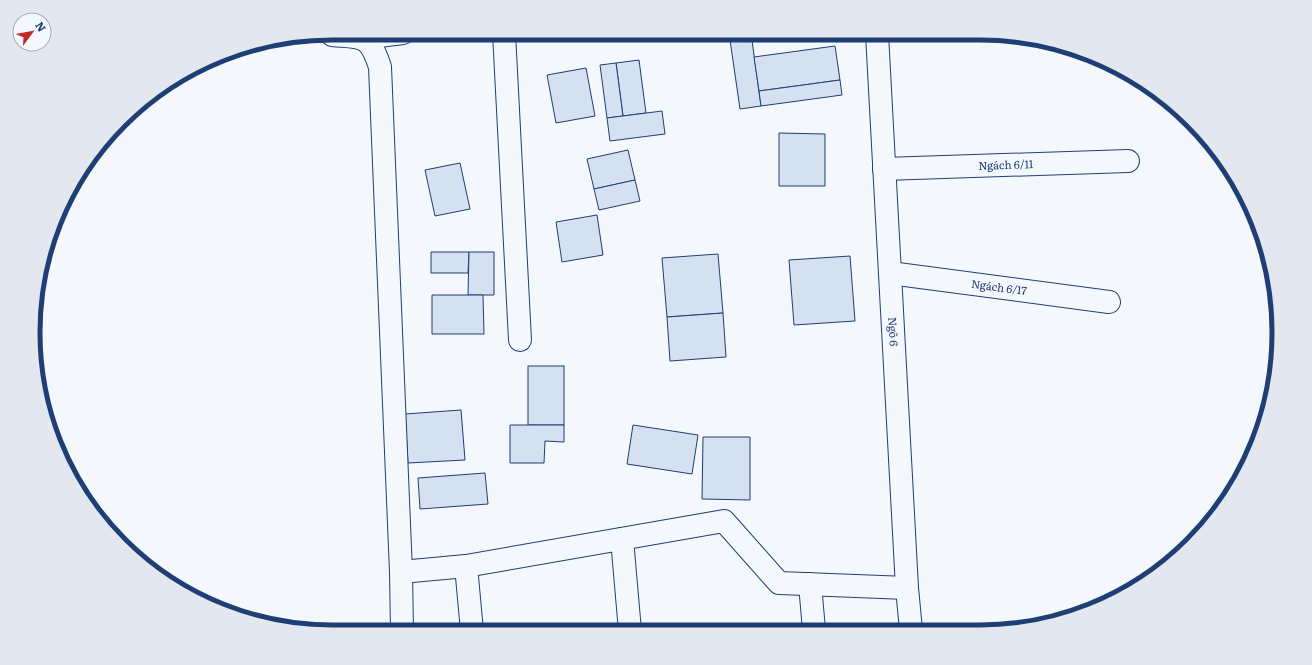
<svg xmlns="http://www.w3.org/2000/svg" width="1312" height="665" font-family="Literata,serif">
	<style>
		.building { fill: #d5e0f0; stroke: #1d3f73 }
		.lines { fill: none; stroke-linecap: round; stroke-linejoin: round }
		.minor-casing { stroke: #1d3f73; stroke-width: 24 }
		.minor { stroke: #f4f7fb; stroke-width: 22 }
		.labels { text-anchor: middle; stroke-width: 3; stroke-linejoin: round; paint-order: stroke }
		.street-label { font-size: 11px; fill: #1d3f73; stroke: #f4f7fb }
		.rim { fill: none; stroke: #1d3f73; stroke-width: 5 }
	</style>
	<rect width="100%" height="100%" fill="#f4f7fb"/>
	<g class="building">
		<path d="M 729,33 L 751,33 L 761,106 L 740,109 Z"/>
		<path d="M 835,46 L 840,80 L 759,91 L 754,57 Z"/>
		<path d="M 639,60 L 646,113 L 623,116 L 616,63 Z"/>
		<path d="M 616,63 L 623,116 L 607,118 L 600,65 Z"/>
		<path d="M 586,68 L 595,116 L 556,123 L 547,75 Z"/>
		<path d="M 840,80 L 842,95 L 761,106 L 759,91 Z"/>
		<path d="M 662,111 L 665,134 L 610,141 L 607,118 Z"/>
		<path d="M 779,133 L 825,134 L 825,186 L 779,186 Z"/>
		<path d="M 628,150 L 635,180 L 594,189 L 587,159 Z"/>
		<path d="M 460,163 L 470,209 L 435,216 L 425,170 Z"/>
		<path d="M 635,180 L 640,201 L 599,210 L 594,189 Z"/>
		<path d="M 597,215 L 603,255 L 562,262 L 556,222 Z"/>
		<path d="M 431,252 L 469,252 L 468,273 L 431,273 Z"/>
		<path d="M 469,252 L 494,252 L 494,295 L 468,295 Z"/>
		<path d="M 718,254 L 723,313 L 667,317 L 662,258 Z"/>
		<path d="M 850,256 L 855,321 L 794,325 L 789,260 Z"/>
		<path d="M 432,295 L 483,295 L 484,334 L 432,334 Z"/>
		<path d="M 723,313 L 726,357 L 670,361 L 667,317 Z"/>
		<rect x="528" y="366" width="36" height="59"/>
		<path d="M 461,410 L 465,460 L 408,463 L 405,414 Z"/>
		<path d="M 510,425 L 564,425 L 564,442 L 545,441 L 544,463 L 510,463 Z"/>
		<path d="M 633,425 L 698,435 L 692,474 L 627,464 Z"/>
		<path d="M 703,437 L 750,437 L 750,500 L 702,499 Z"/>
		<path d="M 485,473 L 488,504 L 420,509 L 418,478 Z"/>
	</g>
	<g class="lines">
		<defs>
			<g id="minor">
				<path d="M 330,33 L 332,35 C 364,38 369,34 380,67 L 401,572 L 402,631"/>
				<path d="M 504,33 L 520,340"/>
				<path id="s1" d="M 877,34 L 907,588 L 911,630"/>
				<path d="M 363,38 L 403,33"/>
				<path id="s2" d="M 884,169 L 1128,161"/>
				<path id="s3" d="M 890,273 L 1109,302"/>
				<path d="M 622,539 L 630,631"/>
				<path d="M 466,566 L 472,631"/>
				<path d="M 401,572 L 466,566 L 724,521 L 779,583 L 907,588"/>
				<path d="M 810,584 L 814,630"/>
			</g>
		</defs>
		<use href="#minor" class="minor-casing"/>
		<use href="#minor" class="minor"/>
	</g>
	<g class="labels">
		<g class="street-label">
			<text dy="4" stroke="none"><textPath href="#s2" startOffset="122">Ngách 6/11</textPath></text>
			<text dy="4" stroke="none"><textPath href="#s3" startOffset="110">Ngách 6/17</textPath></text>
			<text dy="4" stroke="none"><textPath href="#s1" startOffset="298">Ngõ 6</textPath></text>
		</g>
	</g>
	<path d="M0 0H1312V665H0ZM332 40H980A292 292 0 0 1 1272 332V333A292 292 0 0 1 980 625H332A292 292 0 0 1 40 333V332A292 292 0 0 1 332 40Z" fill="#e3e8f0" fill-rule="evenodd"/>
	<path class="rim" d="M332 40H980A292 292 0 0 1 1272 332V333A292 292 0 0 1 980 625H332A292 292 0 0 1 40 333V332A292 292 0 0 1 332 40Z"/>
	<g transform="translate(32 32) rotate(58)"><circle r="19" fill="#f4f7fb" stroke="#9eadc5"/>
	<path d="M0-3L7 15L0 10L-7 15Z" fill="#c62828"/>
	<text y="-6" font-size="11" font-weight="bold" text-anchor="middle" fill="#1d3f73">N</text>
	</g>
</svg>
